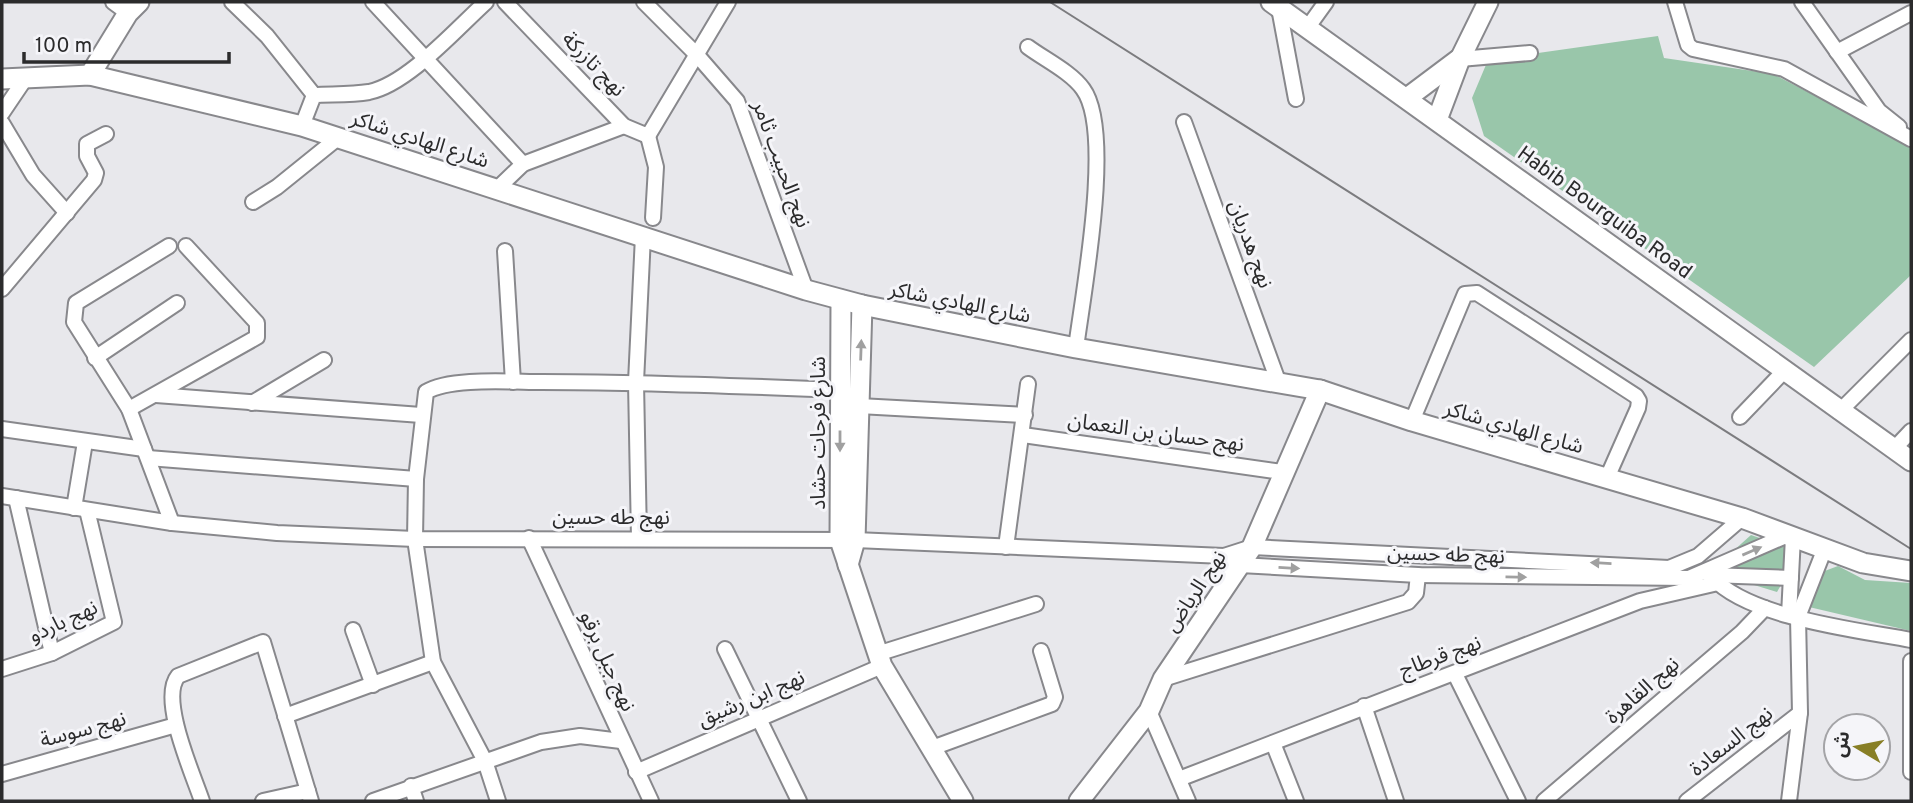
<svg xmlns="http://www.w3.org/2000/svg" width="1913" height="803" font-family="Overpass,'Noto Sans Arabic',sans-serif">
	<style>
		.green { fill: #99c6aa }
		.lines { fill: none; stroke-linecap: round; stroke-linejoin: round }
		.street-casing { stroke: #88888c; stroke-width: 18 }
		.secondary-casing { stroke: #88888c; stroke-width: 23 }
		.street { stroke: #fff; stroke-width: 14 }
		.secondary { stroke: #fff; stroke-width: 19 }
		.tram { stroke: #7c7c7f; stroke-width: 2 }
		.oneway { fill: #a0a0a0 }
		.labels { text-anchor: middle; stroke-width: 6; stroke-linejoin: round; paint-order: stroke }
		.street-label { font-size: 21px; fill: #2b2b2c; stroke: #f5f5f9 }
	</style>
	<rect width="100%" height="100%" fill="#e8e8ec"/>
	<g class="green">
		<path d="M 1658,36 L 1664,58 L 1773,74 L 1911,146 L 1911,275 L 1814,367 L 1484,136 L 1472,98 L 1488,60 Z"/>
		<path d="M 1751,535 L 1800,552 L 1777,592 L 1741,581 L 1722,561 Z"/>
		<path d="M 1838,566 L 1865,580 L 1911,583 L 1911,631 L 1809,607 L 1822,572 Z"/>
	</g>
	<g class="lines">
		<defs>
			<g id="street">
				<path d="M 113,2 L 128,13"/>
				<path d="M 232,2 L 267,36 L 314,95"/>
				<path d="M 373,2 L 523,164"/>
				<path d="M 505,2 L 624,126 L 648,136 L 728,2"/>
				<path d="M 644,2 L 697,55 L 737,101 L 806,290"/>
				<path d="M 1675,2 L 1688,45 L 1693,49 L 1784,69 L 1911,139"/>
				<path d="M 1802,2 L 1879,111 L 1899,127"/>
				<path d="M 1279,8 L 1296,99"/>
				<path d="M 1308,27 L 1326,2"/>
				<path d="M 1028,47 C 1044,59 1071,72 1083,89 C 1114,131 1083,293 1076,348"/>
				<path d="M 1837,52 L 1911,13"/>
				<path d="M 1460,59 L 1530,53"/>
				<path d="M 2,113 L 25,79"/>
				<path d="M 1184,122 L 1278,381"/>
				<path d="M 2,123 L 33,175 L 67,213"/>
				<path d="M 302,126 L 314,95 C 332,94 351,95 369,92 C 408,84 456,29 486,2"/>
				<path d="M 648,136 L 656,167 L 653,218"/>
				<path d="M 498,188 L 523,164 L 624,126"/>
				<path d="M 253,202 L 277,187 L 339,137"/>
				<path d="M 169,246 L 76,303 L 74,322 L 129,409 L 172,523"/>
				<path d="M 505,251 L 513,382"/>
				<path d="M 2,289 L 94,180 L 96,173 L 87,156 L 87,144 L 106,134"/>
				<path d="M 95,358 L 177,303"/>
				<path d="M 156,395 L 421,415"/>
				<path d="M 252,403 L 324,360"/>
				<path d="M 859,406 L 1025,415"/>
				<path d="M 129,409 L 257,337 L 257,323 L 186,246"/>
				<path d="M 1839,412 L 1911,340"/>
				<path d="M 1740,417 L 1786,369"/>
				<path d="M 1412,421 L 1465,294 L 1477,293 L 1636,396 L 1639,401 L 1638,408 L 1607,478"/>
				<path d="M 2,429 L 144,449"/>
				<path d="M 1023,435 L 1282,472"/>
				<path d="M 1893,450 L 1911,431"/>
				<path d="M 148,458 L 416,479"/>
				<path d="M 2,496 L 172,523 L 277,533 L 415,539 L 855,540 L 1224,556 L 1252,547 L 1669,568 L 1698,556 L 1742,518"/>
				<path d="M 16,498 L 52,653"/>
				<path d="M 74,508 L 85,442"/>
				<path d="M 529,538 L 651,801"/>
				<path d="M 639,538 L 636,382 L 643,236"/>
				<path d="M 1006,547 L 1028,384"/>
				<path d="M 1234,561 L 1240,565 L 1418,575 L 1689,578 L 1788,535"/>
				<path d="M 1710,575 L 1791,578"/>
				<path d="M 1712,577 C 1749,618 1858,630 1911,640"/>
				<path d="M 1789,615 L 1793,537"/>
				<path d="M 353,630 L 373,685"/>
				<path d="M 725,649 L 799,801"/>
				<path d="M 877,654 L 1036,604"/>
				<path d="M 1911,661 L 1911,772"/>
				<path d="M 2,669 L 52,653 L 114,622 L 87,510"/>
				<path d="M 1455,674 L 1518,801"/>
				<path d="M 1163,679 L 1408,602 L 1416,593 L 1418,575"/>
				<path d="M 1364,706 L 1396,801"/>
				<path d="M 1149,711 L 1188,801"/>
				<path d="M 285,716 L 433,662"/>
				<path d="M 1273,743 L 1296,801"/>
				<path d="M 932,748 L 1052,704 L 1055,697 L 1041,651"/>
				<path d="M 636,772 L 882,666"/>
				<path d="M 2,774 L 176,725"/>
				<path d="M 1179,779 L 1640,601 L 1718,583"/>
				<path d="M 411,786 L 416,801"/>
				<path d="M 202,801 C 193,774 159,699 178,676 L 263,642 L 311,801"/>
				<path d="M 263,801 L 308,791"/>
				<path d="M 373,801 L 541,742 L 580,736 L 621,741"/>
				<path d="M 498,801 L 485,761 L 433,662 L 415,539 L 416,479 L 426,392 C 450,377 512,382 542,382 C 641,382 741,386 841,390"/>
				<path d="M 1544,801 L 1742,632 L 1765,608"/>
				<path d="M 1687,801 L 1800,713"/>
				<path d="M 1789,801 L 1800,713 L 1798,617 L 1825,548"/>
			</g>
			<g id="secondary">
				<path d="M 1271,2 L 1911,461"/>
				<path d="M 90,75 L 128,13 L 139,2"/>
				<path d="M 2,79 L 90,75 L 302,126 L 806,290 L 862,305 L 1076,348 L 1320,390 L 1412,421 L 1742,518 L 1863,563 L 1911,571"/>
				<path d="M 1407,98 L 1459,59"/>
				<path d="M 1437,120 L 1460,59 L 1488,2"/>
				<path d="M 841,300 L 840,540 L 882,666 L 963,801"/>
				<path d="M 848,565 L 855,540 L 862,305"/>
				<path d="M 1079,801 L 1149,711 L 1163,679 L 1252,547 L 1320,390"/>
			</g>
		</defs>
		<use href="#street" class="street-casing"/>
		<use href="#secondary" class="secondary-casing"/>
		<use href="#street" class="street"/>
		<use href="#secondary" class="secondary"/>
		<path class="tram" d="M 1050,2 L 1911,549"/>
	</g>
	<defs><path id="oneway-solid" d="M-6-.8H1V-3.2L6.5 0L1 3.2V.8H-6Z" transform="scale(1.75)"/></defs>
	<g class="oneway">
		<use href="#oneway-solid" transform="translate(861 350) rotate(-88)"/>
		<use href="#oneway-solid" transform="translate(840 441) rotate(90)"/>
		<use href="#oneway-solid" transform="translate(1752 551) rotate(-23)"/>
		<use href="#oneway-solid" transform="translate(1601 563) rotate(-177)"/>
		<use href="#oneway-solid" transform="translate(1289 568) rotate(3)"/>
		<use href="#oneway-solid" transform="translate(1516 577) rotate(1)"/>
	</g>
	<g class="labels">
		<g class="street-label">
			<text transform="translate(594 64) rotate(46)" y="7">نهج تازركة</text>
			<text transform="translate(420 139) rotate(18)" y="7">شارع الهادي شاكر</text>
			<text transform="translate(782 164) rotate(70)" y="7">نهج الحبيب ثامر</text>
			<text transform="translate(1605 212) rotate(36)" y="7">Habib Bourguiba Road</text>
			<text transform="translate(1251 244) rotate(70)" y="7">نهج هدريان</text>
			<text transform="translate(960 302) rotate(11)" y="7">شارع الهادي شاكر</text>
			<text transform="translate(1514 427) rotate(16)" y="7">شارع الهادي شاكر</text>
			<text transform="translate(1156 432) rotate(8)" y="7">نهج حسان بن النعمان</text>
			<text transform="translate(818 433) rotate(-90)" y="7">شارع فرحات حشاد</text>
			<text x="611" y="524">نهج طه حسين</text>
			<text transform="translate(1446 554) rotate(2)" y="7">نهج طه حسين</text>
			<text transform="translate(1195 591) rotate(-56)" y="7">نهج الرياض</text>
			<text transform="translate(63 621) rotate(-25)" y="7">نهج باردو</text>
			<text transform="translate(1440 656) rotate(-20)" y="7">نهج قرطاج</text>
			<text transform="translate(608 661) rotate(66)" y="7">نهج جبل برقو</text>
			<text transform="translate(1642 690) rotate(-41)" y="7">نهج القاهرة</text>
			<text transform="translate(751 698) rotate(-23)" y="7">نهج ابن رشيق</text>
			<text transform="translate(83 729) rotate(-15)" y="7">نهج سوسة</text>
			<text transform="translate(1731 741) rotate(-38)" y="7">نهج السعادة</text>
		</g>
	</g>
	<rect width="1913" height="803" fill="none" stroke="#2b2b2c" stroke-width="7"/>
	<g transform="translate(1857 747) rotate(280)"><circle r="33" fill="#f5f5f9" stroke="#a4a4a7" stroke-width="2"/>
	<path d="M0-5L12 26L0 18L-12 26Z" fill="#887f26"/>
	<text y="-10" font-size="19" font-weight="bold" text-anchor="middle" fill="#2b2b2c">ش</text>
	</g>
	<path d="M24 52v10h205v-10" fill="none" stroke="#2b2b2c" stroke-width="3.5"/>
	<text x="35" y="52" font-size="21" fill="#2b2b2c" stroke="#f5f5f9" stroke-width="5" paint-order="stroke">100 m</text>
</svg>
